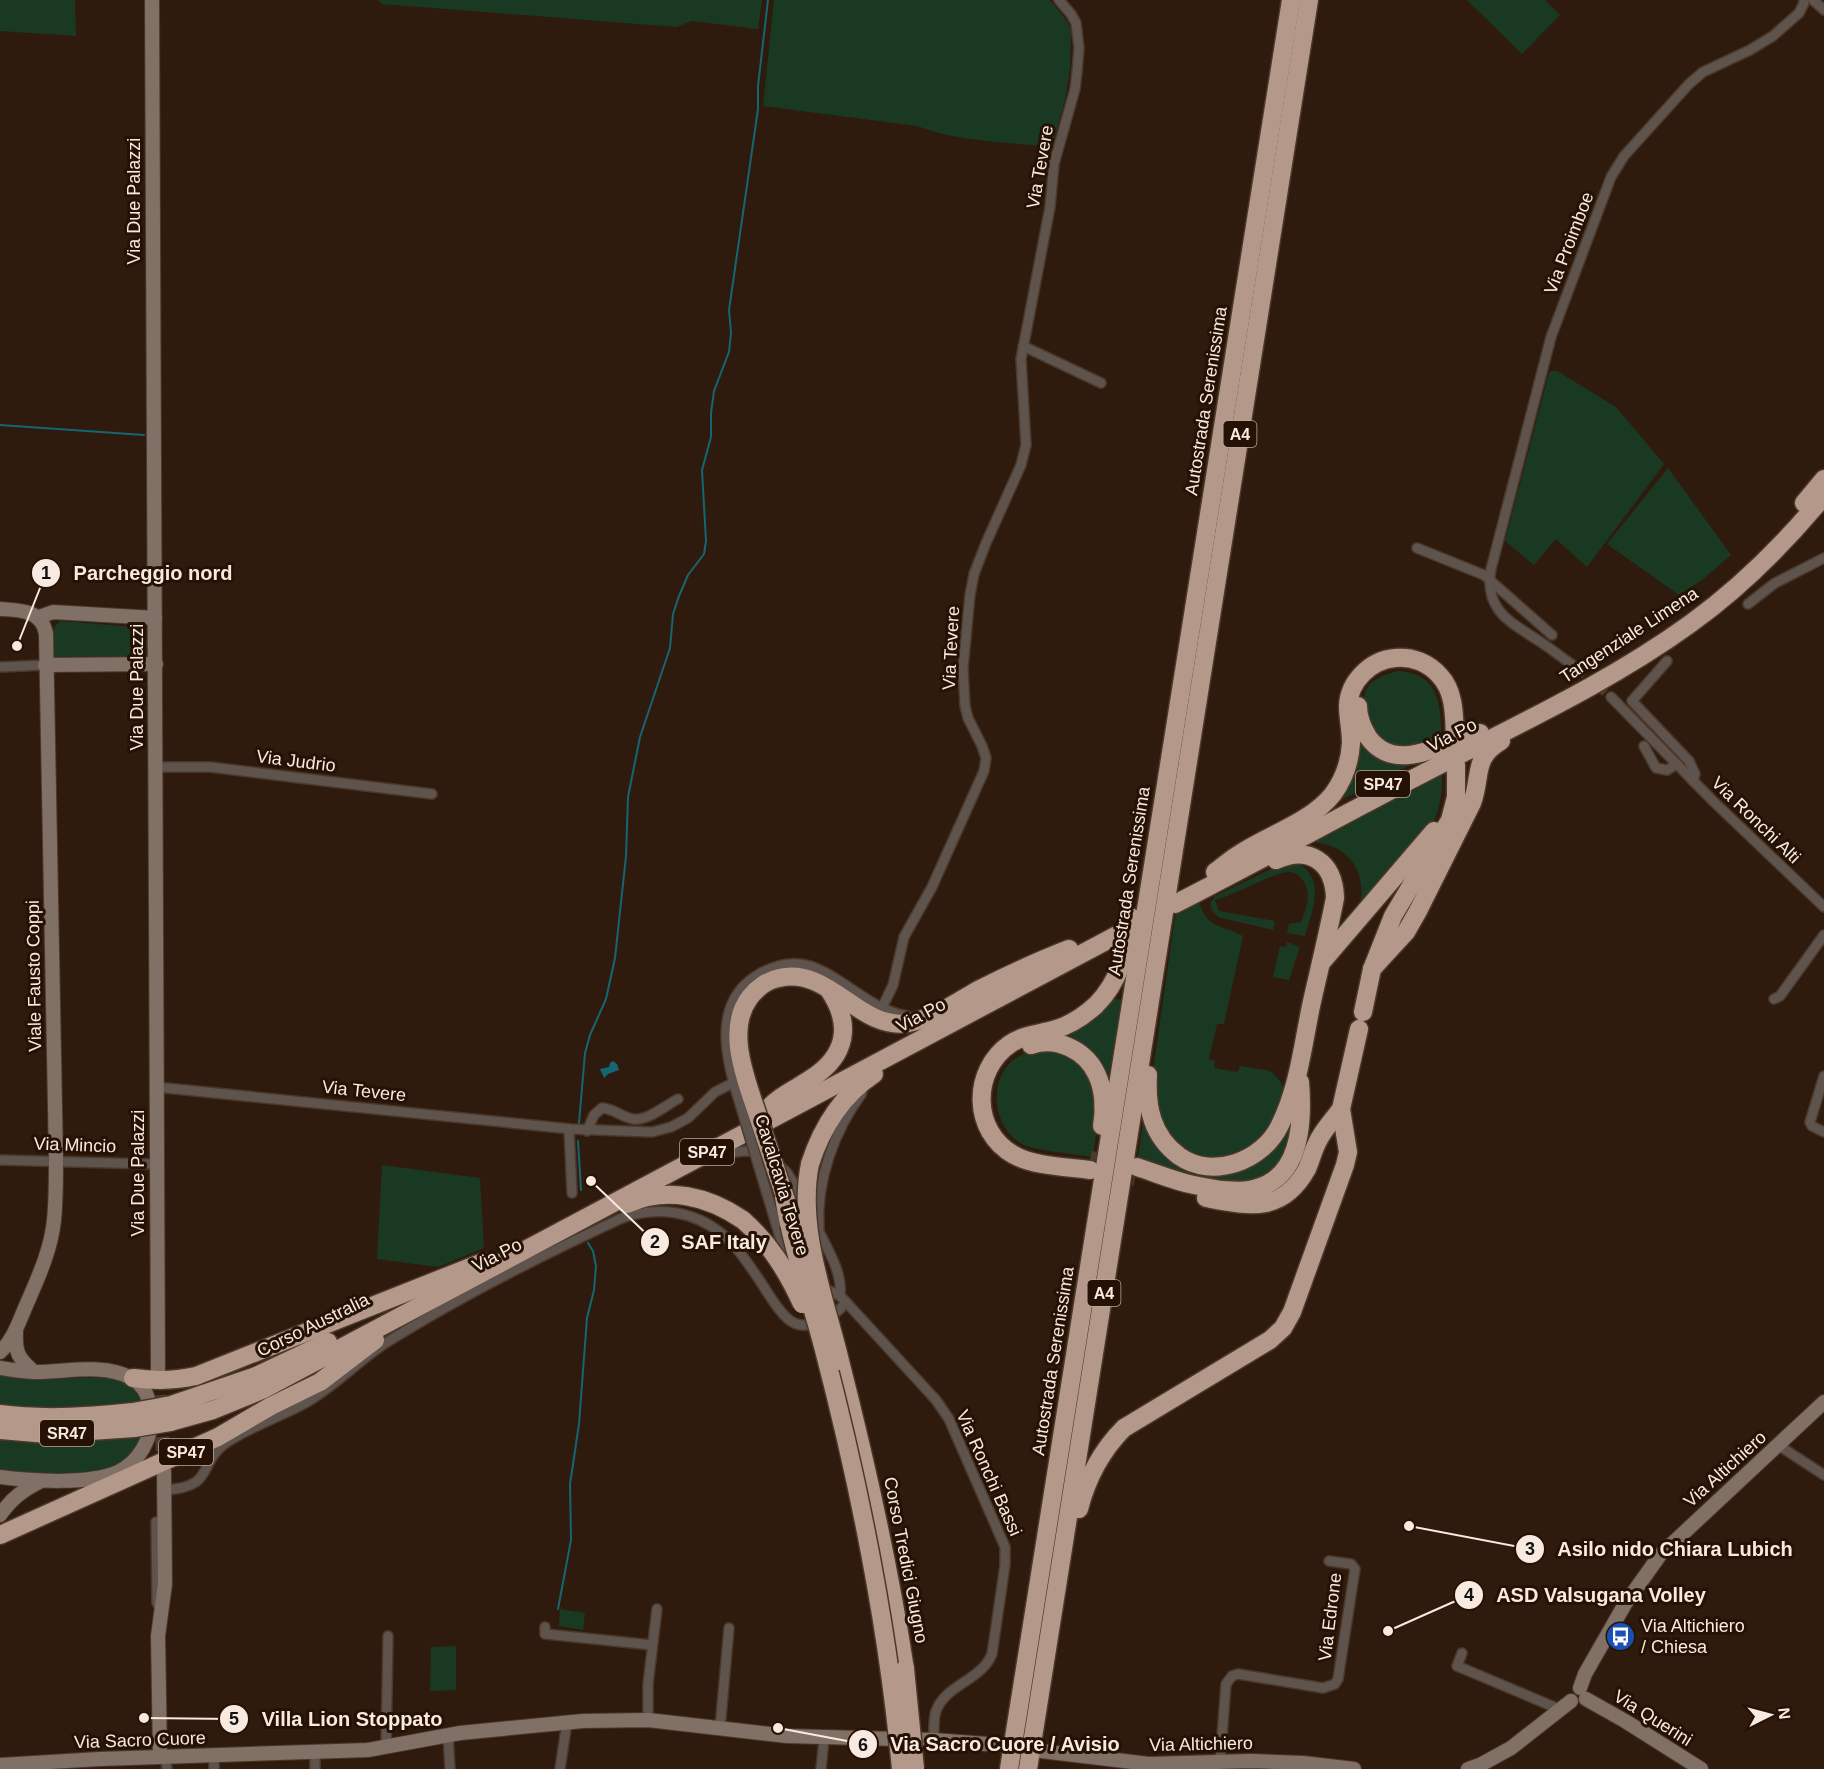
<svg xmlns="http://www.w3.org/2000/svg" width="1824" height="1769" font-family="Arial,sans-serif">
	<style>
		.green { fill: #1a3923 }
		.water { fill: #156672 }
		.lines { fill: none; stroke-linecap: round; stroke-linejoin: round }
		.stream { stroke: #156672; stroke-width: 2 }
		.street-tunnel { stroke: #4d3a2d; stroke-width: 9; stroke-dasharray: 9 4.5; stroke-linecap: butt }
		.secondary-tunnel { stroke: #4d3a2d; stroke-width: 14; stroke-dasharray: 14 7; stroke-linecap: butt }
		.highway-tunnel { stroke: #4d3a2d; stroke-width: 18; stroke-dasharray: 18 9; stroke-linecap: butt }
		.street-casing { stroke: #4b382b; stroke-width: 12 }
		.secondary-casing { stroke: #4b382b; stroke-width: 16 }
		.highway-casing { stroke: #4b382b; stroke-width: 21 }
		.street { stroke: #5e534d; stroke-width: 9 }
		.secondary { stroke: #817065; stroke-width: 14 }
		.highway { stroke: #b4998a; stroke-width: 18 }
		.street-bridge-casing { stroke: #4b382b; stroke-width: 12; stroke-linecap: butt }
		.highway-bridge-casing { stroke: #4b382b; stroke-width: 21; stroke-linecap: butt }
		.street-bridge { stroke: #5e534d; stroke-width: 9 }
		.highway-bridge { stroke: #b4998a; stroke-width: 18 }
		.labels { text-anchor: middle; stroke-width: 6; stroke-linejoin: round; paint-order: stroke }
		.shield { fill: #251205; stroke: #b9a99f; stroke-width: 1.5 }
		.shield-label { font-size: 16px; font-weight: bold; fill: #f8eae1 }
		.street-label { font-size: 18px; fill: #f8eae1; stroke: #251205 }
		.poi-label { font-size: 18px; fill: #f8eae1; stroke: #251205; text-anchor: start }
		.leader { fill: none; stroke: #f8eae1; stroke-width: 2 }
		.callout-dot { fill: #f8eae1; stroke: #251205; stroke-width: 2 }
		.mark-label { font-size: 18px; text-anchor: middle; font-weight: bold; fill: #111 }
		.callout-label { font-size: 20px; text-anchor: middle; font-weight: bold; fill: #f8eae1; stroke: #251205; stroke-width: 6; stroke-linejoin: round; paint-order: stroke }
	</style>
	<rect width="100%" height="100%" fill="#2f1b0d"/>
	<g class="green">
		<path d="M 0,0 L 75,0 L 76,36 L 0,31 Z"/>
		<path d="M 378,0 L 762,0 L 758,29 L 692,21 L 676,27 L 382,4 Z"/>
		<path d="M 774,0 L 1050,0 L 1069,24 L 1071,32 L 1070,68 L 1065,100 L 1052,147 C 1008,142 958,142 917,126 L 763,106 Z"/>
		<path d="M 1467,0 L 1545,0 L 1560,15 L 1522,54 Z"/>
		<path d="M 1552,371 L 1557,371 L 1616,407 L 1664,464 L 1587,567 L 1556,539 L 1534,565 L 1505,541 L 1549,373 Z"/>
		<path d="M 1668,468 L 1731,555 L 1702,580 L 1679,595 L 1607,544 Z"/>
		<path d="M 61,621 L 134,627 L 145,636 L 147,642 L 146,656 L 54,657 C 50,646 49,628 61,621 Z"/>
		<path d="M 1398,671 C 1442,674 1440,707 1442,742 L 1411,750 L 1378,741 C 1364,707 1349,683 1398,671 Z"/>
		<path d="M 1360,734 L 1422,759 L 1322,810 Z"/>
		<path d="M 1442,769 C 1443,793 1440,812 1428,833 L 1360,907 C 1368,869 1345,841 1307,842 Z"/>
		<path d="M 1296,863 C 1327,876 1312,912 1305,936 L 1287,933 L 1289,924 L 1301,922 C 1306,909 1312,895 1304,882 C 1300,876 1296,872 1289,872 C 1274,872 1236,895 1215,900 L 1219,911 L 1275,921 L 1273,930 L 1218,917 L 1212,910 L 1210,904 L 1215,896 L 1280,865 Z"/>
		<path d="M 1199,902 C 1208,930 1221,924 1243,936 L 1224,1024 L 1217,1024 L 1209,1059 L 1215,1061 L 1214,1068 L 1238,1072 L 1240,1066 L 1266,1070 L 1273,1073 L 1280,1081 L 1284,1089 L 1277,1119 L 1256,1147 L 1216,1162 L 1180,1151 L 1157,1118 L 1153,1071 L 1176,910 Z"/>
		<path d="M 1287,942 L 1300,947 L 1289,980 L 1273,977 L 1280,946 L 1286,947 Z"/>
		<path d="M 1110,998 L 1122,1000 L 1107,1086 L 1060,1038 Z"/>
		<path d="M 1059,1048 L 1088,1068 L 1099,1111 L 1093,1157 C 1076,1154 1037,1151 1024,1145 C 994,1130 987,1085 1011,1062 C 1025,1049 1041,1049 1059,1048 Z"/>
		<path d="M 1144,1114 L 1158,1141 L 1227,1170 L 1287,1120 L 1295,1122 L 1289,1151 L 1268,1180 L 1226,1186 L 1137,1163 Z"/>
		<path d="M 382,1165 L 480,1178 L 484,1248 L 438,1267 L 377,1259 Z"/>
		<path d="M 0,1374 L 36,1379 L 111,1377 L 125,1381 L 136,1389 L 144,1405 L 57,1410 L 0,1406 Z"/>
		<path d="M 145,1434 C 139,1444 134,1453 124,1460 C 96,1482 34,1475 0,1473 L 0,1436 Z"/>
		<path d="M 560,1609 L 585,1613 L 583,1630 L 559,1626 Z"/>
		<path d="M 456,1646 L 456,1690 L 430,1691 L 431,1647 Z"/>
	</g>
	<path class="water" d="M 613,1061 L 617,1064 L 619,1070 L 608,1074 L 604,1078 L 600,1069 L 609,1067 L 610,1063 Z"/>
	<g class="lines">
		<g class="stream">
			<path d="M 0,425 L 144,435"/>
			<path d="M 579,1123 L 585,1053 L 590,1035 L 606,999 L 615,958 L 626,856 L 628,797 L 640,737 L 670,648 L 673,614 L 679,596 L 688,575 L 704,554 L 706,541 L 702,470 L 711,437 L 711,413 L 714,391 L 729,352 L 731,333 L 729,310 L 758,109 L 758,86 L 768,0"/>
			<path d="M 578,1141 L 581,1190"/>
			<path d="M 558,1609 L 571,1540 L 570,1484 L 579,1424 L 587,1318 L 594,1290 L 596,1266 L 593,1251 L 588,1243"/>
		</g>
		<path class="street-tunnel" d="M 1578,669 L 1611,697"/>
		<path class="secondary-tunnel" d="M 158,1374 L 164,1470"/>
		<g class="highway-tunnel">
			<path d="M 1121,921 L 1179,891"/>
			<path d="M 1090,1160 L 1120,1165"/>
			<path d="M 1107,1172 L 1135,1177"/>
		</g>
		<defs>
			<g id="street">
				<path d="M 1813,0 L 1824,10"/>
				<path d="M 1023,346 L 1101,383"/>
				<path d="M 1417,548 L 1484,575 L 1552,635"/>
				<path d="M 1748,604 L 1775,583 L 1824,558"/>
				<path d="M 1667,661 L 1632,701 L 1689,761 L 1695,774 L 1693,781"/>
				<path d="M 0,667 L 45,665"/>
				<path d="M 1578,669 C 1565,660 1553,650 1539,641 C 1509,621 1484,610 1491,569 L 1551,337 L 1611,177 L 1624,156 L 1689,84 L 1703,72 L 1750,50 L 1773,36 L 1799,13 L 1804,3 L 1804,0"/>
				<path d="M 1611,697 L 1713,801 L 1824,907"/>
				<path d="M 1644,746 L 1656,768 L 1667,770 L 1677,764"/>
				<path d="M 154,767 L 210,767 L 432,794"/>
				<path d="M 1774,999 L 1780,996 L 1824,935"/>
				<path d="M 882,1008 L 893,985 L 904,937 L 932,887 L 984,771 L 986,758 L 982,746 L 968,718 L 965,706 L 963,668 L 970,595 L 974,574 L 986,543 L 1021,465 L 1026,445 L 1021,359 L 1050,207 L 1054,164 L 1075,89 L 1077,72 L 1079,48 L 1076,23 L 1071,14 L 1059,0"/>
				<path d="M 1824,1076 L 1810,1122 L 1812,1126 L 1824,1132"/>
				<path d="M 156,1087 L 571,1129 L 652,1132 L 671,1127 L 688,1118 L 715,1092 L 733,1083"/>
				<path d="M 740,1104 C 726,1059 710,1001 761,973 C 776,965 793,961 810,966 C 845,978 868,1009 907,1016"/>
				<path d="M 569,1129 L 572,1193"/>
				<path d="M 587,1131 L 594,1115 L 602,1108 C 615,1109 618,1115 629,1118 C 645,1124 664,1106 678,1099"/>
				<path d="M 712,1158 C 726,1154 745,1148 760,1153"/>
				<path d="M 0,1160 L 149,1164"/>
				<path d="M 779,1165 L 788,1174 L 803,1200"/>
				<path d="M 814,1221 C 824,1244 843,1270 840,1296"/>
				<path d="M 776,1224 L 788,1263"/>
				<path d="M 819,1228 C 816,1181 834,1131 862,1093"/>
				<path d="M 820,1286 L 840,1296 L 846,1302 L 936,1400 L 949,1419 L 1005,1547 L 1005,1565 L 992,1654 C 981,1681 946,1684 936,1711 C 933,1720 934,1731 934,1740"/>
				<path d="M 1778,1445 L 1824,1475"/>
				<path d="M 165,1490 C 218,1487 196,1461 229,1441 C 254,1425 282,1416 307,1402 C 336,1385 357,1362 384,1344 C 460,1296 540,1256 622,1218 C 656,1206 693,1210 722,1234 C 737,1246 749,1265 760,1281 C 768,1293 776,1308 787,1318 C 804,1335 835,1318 846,1302"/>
				<path d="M 156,1522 L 157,1603 L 159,1606"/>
				<path d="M 545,1627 L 545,1634 L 652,1645"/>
				<path d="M 1462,1653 L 1457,1666 L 1559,1709"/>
				<path d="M 648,1720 L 648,1684 L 657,1609"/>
				<path d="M 720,1728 L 729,1628"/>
				<path d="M 448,1735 L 450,1769"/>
				<path d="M 386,1748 L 388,1636"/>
				<path d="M 315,1753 L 315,1769"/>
				<path d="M 214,1755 L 214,1769"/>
				<path d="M 165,1756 L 167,1769"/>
				<path d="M 1220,1762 L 1226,1684 L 1232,1676 L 1238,1674 L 1323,1688 L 1335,1684 L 1338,1679 L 1355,1569 L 1351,1564 L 1329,1561"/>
				<path d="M 560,1769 L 567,1722"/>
				<path d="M 821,1769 L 824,1739"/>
			</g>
			<g id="secondary">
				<path d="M 152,0 L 158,1374"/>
				<path d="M 0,609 C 20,610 42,610 46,634 L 56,1160 C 56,1180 56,1200 54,1220 C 51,1251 37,1280 25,1308 C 18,1324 13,1340 0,1352"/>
				<path d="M 39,617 L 53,612 L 155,618"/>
				<path d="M 45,665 L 156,664"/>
				<path d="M 16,1331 C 15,1353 18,1358 34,1372"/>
				<path d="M 0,1368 C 12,1370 24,1372 36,1372 C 66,1372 104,1363 131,1378 C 145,1385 151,1401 151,1416 C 152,1439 139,1462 118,1472 C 89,1485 31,1481 0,1477"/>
				<path d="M 0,1515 C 12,1498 23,1490 41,1481"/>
				<path d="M 1580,1688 L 1585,1674 L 1625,1604 L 1660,1555 L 1824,1402"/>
				<path d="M 1586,1699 L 1625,1721 L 1701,1769"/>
				<path d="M 1041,1751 L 1149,1764 L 1250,1761 L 1303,1763 L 1354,1769"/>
				<path d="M 160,1756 L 158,1636 L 165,1584 L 164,1470"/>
				<path d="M 0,1765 L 100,1759 L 368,1750 L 460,1733 L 583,1721 L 648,1720 L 787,1736 L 934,1740 L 1000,1745"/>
				<path d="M 1468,1769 L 1482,1764 L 1511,1748 L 1571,1701"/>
			</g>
			<g id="highway">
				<path d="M 1804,503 L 1824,479"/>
				<path d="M 1358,706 C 1358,718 1362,727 1368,737 C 1397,777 1445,740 1480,733"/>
				<path d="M 1215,872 C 1223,866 1232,858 1241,853 C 1270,834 1311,822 1333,794 C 1344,779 1350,761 1351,743 C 1351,730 1348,718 1348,706 C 1349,681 1371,660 1395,658 C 1412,656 1429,663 1440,676 C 1455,692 1454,716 1455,737"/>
				<path d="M 1175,904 C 1259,861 1341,816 1424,773 C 1514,726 1607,684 1690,624 C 1740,588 1785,543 1824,496"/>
				<path d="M 1321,963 L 1434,831"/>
				<path d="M 1372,969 L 1406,932 L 1418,911 L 1472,803 C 1482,776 1472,758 1501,741"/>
				<path d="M 1363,1012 L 1372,969 L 1393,916 L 1450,820 L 1456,797 L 1456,765"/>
				<path d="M 1031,1045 C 1056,1036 1086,1050 1097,1075 C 1104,1090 1105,1110 1102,1126"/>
				<path d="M 1148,1075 C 1146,1107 1152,1136 1179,1156 C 1213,1180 1263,1161 1280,1125 C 1298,1089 1303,1045 1311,1006 C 1319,970 1328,934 1335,898 C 1334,862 1309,845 1276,860"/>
				<path d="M 752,1098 C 742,1068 728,1026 750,997 C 757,988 768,980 779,978 C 830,966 859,1031 908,1023 C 933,1019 957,1002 978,990 C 1008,975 1038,961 1069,949"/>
				<path d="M 766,1111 C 778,1096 796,1089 812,1078 C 847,1055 852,1024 829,990"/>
				<path d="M 810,1164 C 822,1127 841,1096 874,1074"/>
				<path d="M 1137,1167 C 1156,1173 1174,1181 1194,1185 C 1213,1189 1239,1194 1257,1188 C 1302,1176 1303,1119 1300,1082"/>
				<path d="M 1090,1170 C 1068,1167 1033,1166 1014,1155 C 972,1132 971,1071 1010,1044 C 1023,1035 1038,1034 1053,1030 C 1069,1026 1084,1016 1096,1005 C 1120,981 1127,950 1133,918"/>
				<path d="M 1206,1198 C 1249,1206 1282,1214 1307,1169 C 1311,1160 1313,1151 1317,1143 C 1322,1131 1333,1120 1341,1109"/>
				<path d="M 627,1204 C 667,1186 708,1196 743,1220"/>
				<path d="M 840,1361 C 866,1463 889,1565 905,1669"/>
				<path d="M 133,1378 C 155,1381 174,1381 196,1376 L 483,1262"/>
				<path d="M 171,1405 L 256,1376 L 328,1342"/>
				<path d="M 0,1414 C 44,1420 89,1417 133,1412"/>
				<path d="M 170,1422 L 213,1410 L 262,1390 L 1119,934"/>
				<path d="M 0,1430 L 47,1434 L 134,1428"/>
				<path d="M 1079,1509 C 1087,1478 1102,1450 1124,1428 L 1270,1340 L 1283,1328 L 1292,1312 L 1345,1165 L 1348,1152 L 1341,1109 L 1359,1029"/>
				<path d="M 0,1535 L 218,1437 L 271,1406 L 320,1382 L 375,1340"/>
				<path d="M 1009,1769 L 1291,0"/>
				<path d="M 1028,1769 L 1309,0"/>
			</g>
		</defs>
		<use href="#street" class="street-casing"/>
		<use href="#secondary" class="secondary-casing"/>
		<use href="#highway" class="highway-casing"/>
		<use href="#street" class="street"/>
		<use href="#secondary" class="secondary"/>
		<use href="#highway" class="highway"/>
		<defs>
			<path id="street-bridge" d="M 740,1104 L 776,1224"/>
			<g id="highway-bridge">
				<path d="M 752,1098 L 788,1206"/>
				<path d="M 810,1164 C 797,1228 825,1299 840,1361"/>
				<path d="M 784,1197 C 792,1249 811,1299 824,1350 C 860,1488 888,1627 901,1769"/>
				<path d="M 743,1220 C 770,1244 787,1271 802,1304"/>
				<path d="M 133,1412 L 171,1405"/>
				<path d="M 134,1428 L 170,1422"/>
				<path d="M 905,1669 L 915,1769"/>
			</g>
		</defs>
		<use href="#street-bridge" class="street-bridge-casing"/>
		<use href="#highway-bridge" class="highway-bridge-casing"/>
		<use href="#street-bridge" class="street-bridge"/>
		<use href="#highway-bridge" class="highway-bridge"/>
	</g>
	<defs>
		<symbol id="bus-disc" viewBox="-11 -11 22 22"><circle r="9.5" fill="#1a4fb4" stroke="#251205"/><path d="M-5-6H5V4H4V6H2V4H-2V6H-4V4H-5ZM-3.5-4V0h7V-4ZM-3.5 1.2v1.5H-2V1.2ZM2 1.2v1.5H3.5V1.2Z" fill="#fff"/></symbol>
	</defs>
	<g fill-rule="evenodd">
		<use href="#bus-disc" x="1604" y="1620" width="33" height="33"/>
	</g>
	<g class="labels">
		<g class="shield">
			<rect x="1223.5" y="421" width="33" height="26" rx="4.5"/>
			<rect x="1356" y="771" width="54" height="26" rx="4.5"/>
			<rect x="680" y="1139" width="54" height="26" rx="4.5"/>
			<rect x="1087.5" y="1280" width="33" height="26" rx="4.5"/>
			<rect x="40" y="1420" width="54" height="26" rx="4.5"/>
			<rect x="159" y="1439" width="54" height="26" rx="4.5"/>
		</g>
		<g class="shield-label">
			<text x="1240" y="440">A4</text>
			<text x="1383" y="790">SP47</text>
			<text x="707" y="1158">SP47</text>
			<text x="1104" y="1299">A4</text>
			<text x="67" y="1439">SR47</text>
			<text x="186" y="1458">SP47</text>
		</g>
		<g class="street-label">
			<text transform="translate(1040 167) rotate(-80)" y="6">Via Tevere</text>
			<text transform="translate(134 201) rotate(-90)" y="6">Via Due Palazzi</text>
			<text transform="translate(1569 243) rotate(-69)" y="6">Via Proimboe</text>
			<text transform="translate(1206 401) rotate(-81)" y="6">Autostrada Serenissima</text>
			<text transform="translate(1629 635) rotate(-33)" y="6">Tangenziale Limena</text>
			<text transform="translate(951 648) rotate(-87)" y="6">Via Tevere</text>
			<text transform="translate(137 687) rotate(-90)" y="6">Via Due Palazzi</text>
			<text transform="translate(1452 735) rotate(-27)" y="6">Via Po</text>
			<text transform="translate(296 761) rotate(7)" y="6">Via Judrio</text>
			<text transform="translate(1756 820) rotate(44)" y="6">Via Ronchi Alti</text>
			<text transform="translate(1129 881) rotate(-81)" y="6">Autostrada Serenissima</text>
			<text transform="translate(34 976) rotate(-91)" y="6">Viale Fausto Coppi</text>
			<text transform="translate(921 1015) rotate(-28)" y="6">Via Po</text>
			<text transform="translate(364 1091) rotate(6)" y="6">Via Tevere</text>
			<text transform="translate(75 1145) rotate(2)" y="6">Via Mincio</text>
			<text transform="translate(138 1173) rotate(-90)" y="6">Via Due Palazzi</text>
			<text transform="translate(782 1185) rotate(73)" y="6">Cavalcavia Tevere</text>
			<text transform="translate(497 1255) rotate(-27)" y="6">Via Po</text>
			<text transform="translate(313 1325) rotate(-26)" y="6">Corso Australia</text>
			<text transform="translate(1053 1361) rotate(-81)" y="6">Autostrada Serenissima</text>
			<text transform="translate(1725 1469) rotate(-42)" y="6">Via Altichiero</text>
			<text transform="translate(989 1473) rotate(66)" y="6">Via Ronchi Bassi</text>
			<text transform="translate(906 1560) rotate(79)" y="6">Corso Tredici Giugno</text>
			<text transform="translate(1330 1617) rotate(-83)" y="6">Via Edrone</text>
			<text transform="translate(1653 1718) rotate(32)" y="6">Via Querini</text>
			<text transform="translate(140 1740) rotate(-2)" y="6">Via Sacro Cuore</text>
			<text transform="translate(1201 1744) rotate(-1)" y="6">Via Altichiero</text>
		</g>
		<g class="poi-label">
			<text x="1641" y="1632">Via Altichiero<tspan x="1641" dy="21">/ Chiesa</tspan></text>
		</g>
	</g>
	<path class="leader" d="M17 646L46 573M591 1181L655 1242M1409 1526L1530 1549M1388 1631L1469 1595M144 1718L234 1719M778 1728L863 1744"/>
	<g class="callout-dot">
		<circle cx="17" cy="646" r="6"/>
		<circle cx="591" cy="1181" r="6"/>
		<circle cx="1409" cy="1526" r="6"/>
		<circle cx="1388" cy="1631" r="6"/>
		<circle cx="144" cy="1718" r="6"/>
		<circle cx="778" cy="1728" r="6"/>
		<circle cx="46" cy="573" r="15"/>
		<circle cx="655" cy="1242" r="15"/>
		<circle cx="1530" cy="1549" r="15"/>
		<circle cx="1469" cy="1595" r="15"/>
		<circle cx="234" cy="1719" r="15"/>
		<circle cx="863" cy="1744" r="15"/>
	</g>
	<g class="mark-label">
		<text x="46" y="579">1</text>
		<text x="655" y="1248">2</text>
		<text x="1530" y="1555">3</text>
		<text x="1469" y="1601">4</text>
		<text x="234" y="1725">5</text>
		<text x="863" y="1751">6</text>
	</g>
	<g class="callout-label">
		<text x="153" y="580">Parcheggio nord</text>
		<text x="724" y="1249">SAF Italy</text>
		<text x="1675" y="1556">Asilo nido Chiara Lubich</text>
		<text x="1601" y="1602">ASD Valsugana Volley</text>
		<text x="352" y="1726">Villa Lion Stoppato</text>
		<text x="1005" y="1751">Via Sacro Cuore / Avisio</text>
	</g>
	<g transform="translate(1770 1715) rotate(84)" stroke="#251205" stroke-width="4.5" paint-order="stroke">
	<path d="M0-4.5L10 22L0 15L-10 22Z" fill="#f8eae1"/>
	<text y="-9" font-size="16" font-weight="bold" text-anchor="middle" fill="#f8eae1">N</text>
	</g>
</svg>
